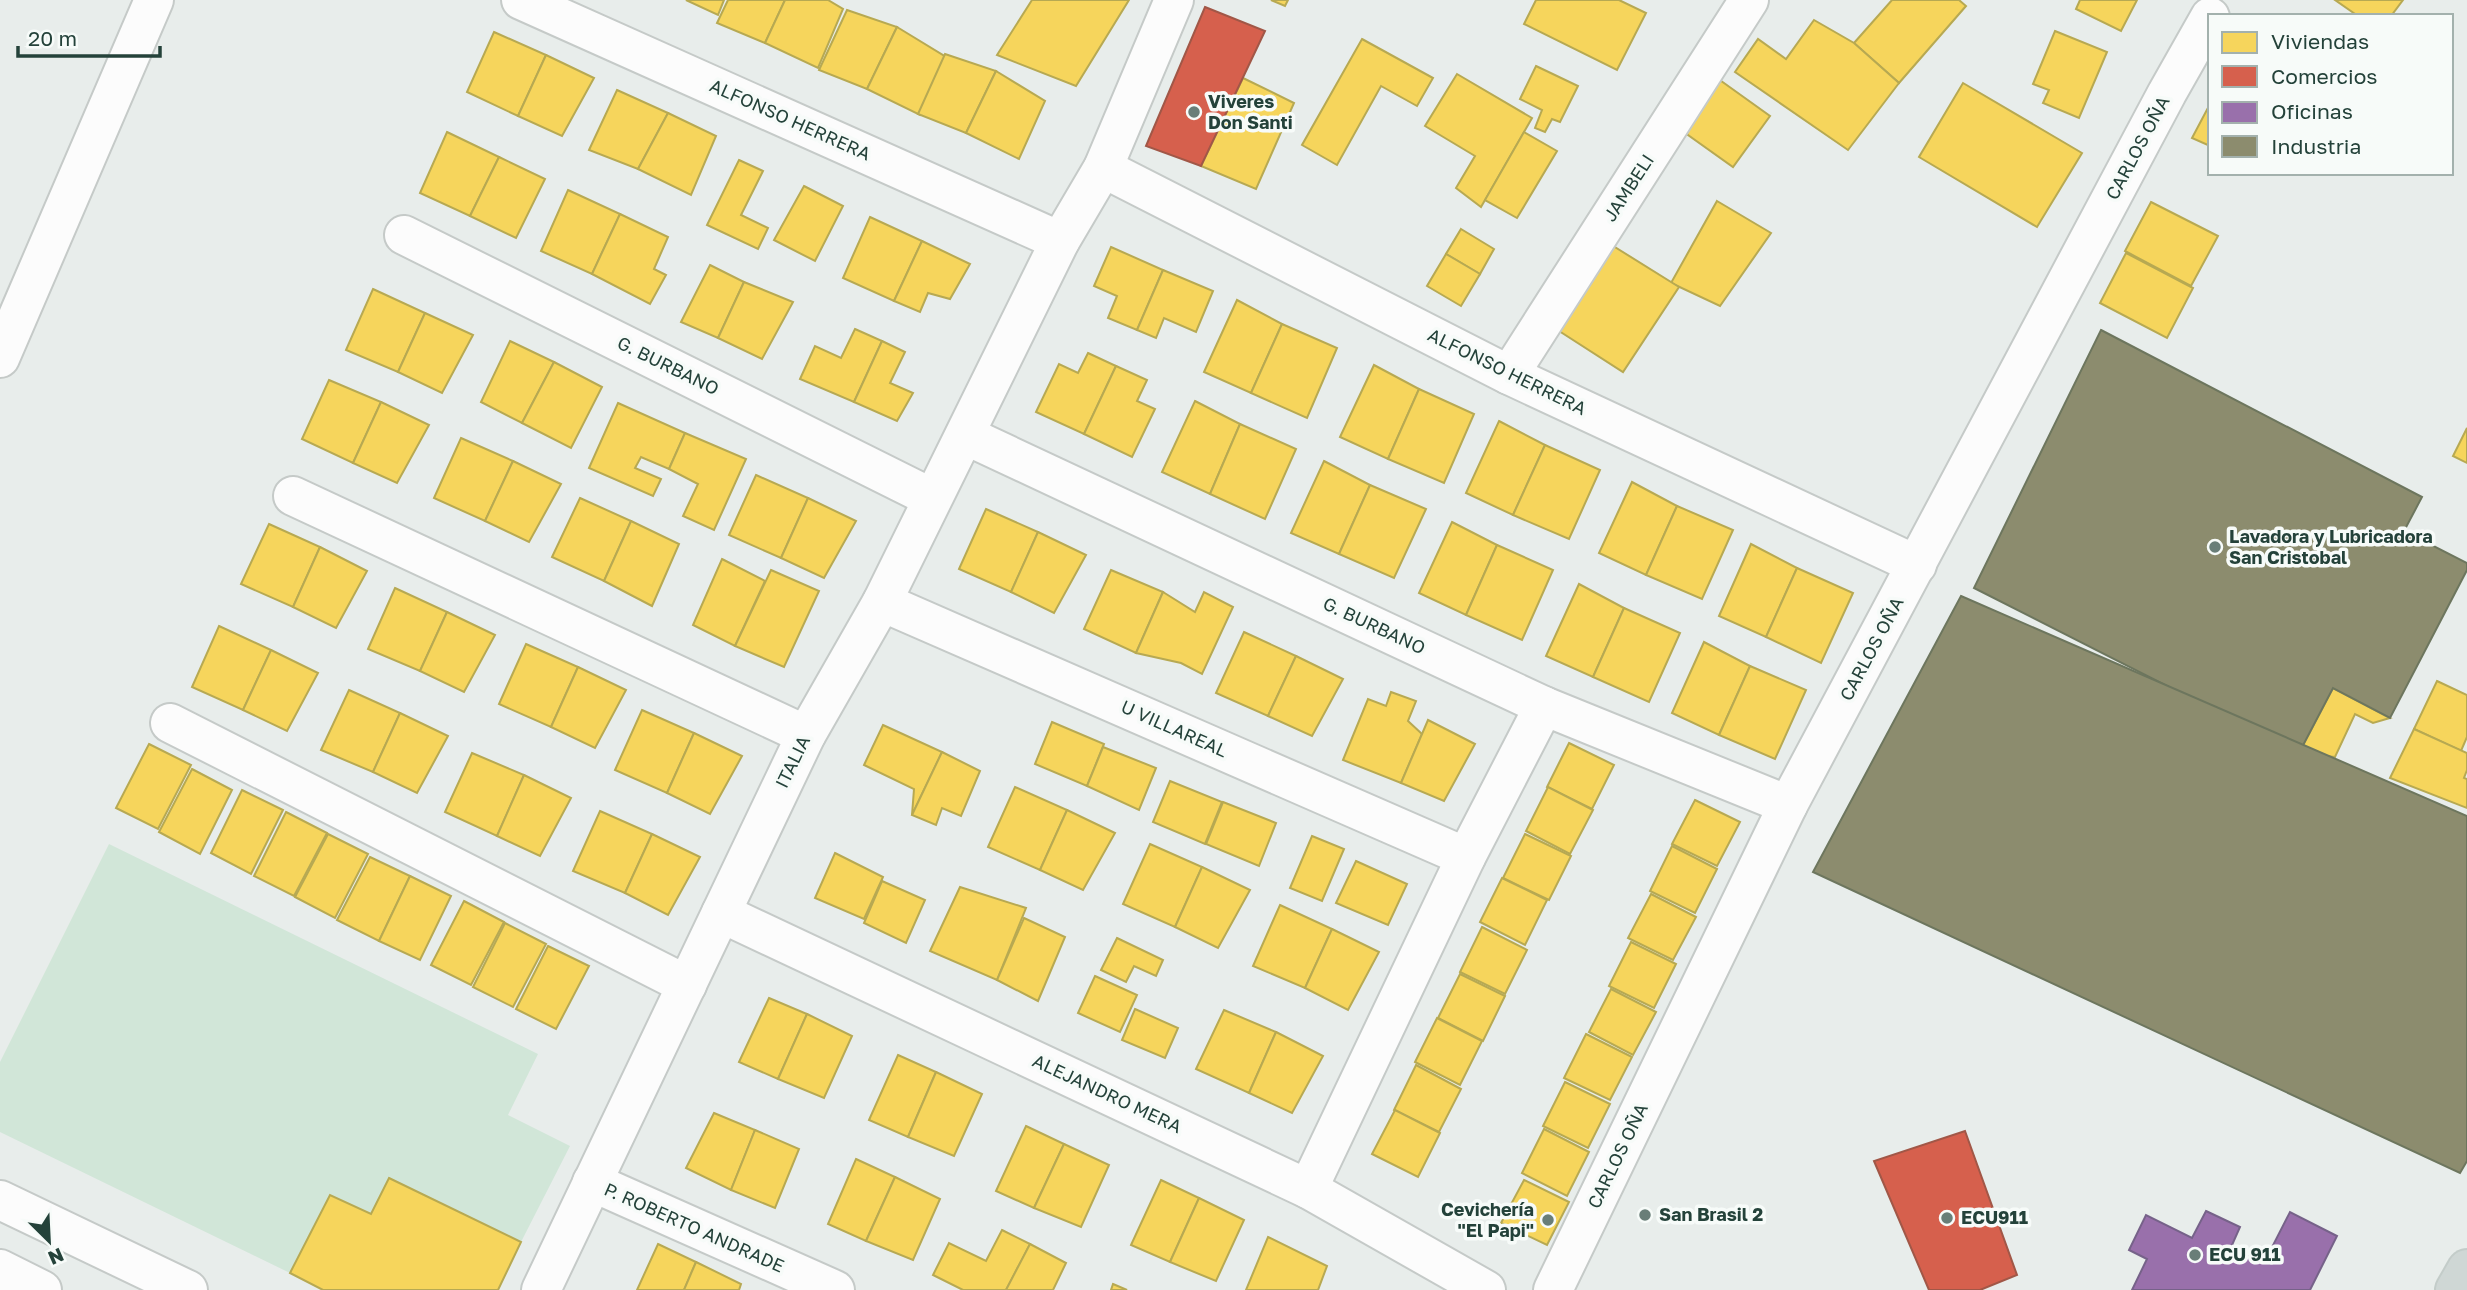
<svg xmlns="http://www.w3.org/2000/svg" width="2467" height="1290" font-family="'Golos Text',sans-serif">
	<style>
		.green { fill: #d1e6d8 }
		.homes { fill: #f6d55c; stroke: #b7a952; stroke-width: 2 }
		.shops { fill: #d6604d; stroke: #a15747; stroke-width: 2 }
		.offices { fill: #9970ab; stroke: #766289; stroke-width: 2 }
		.industry { fill: #8c8c6e; stroke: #6d765e; stroke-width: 2 }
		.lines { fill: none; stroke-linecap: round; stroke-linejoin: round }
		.minor-casing { stroke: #c5cac8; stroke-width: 42 }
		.major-casing { stroke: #c3ccc9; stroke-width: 42 }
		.minor { stroke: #fcfcfc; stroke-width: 38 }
		.major { stroke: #cfd7d5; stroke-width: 38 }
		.poi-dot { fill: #697e78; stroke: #f7fbf9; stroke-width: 2.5 }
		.labels { text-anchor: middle; stroke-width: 7; stroke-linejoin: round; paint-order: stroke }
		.poi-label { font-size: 18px; font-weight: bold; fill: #24423a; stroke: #f7fbf9; text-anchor: start }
		.street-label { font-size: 18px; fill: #24423a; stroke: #f7fbf9 }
	</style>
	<rect width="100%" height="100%" fill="#e8edeb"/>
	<path class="green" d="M 109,844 L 538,1054 L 508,1115 L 570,1146 L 521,1242 L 389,1178 L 371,1214 L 330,1195 L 290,1273 L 0,1132 L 0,1062 Z"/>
	<g class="homes">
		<path d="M 686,0 L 724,0 L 718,15 Z"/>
		<path d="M 728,0 L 785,0 L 765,43 L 717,23 Z"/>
		<path d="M 785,0 L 828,0 L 843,9 L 818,68 L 765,43 Z"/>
		<path d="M 1032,0 L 1129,0 L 1076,86 L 997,55 Z"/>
		<path d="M 1271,0 L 1288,0 L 1285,6 Z"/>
		<path d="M 1536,0 L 1619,0 L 1646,13 L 1617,70 L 1524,24 Z"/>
		<path d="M 1892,0 L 1959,0 L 1966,6 L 1899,83 L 1854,43 Z"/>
		<path d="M 2080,0 L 2137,0 L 2121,31 L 2076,9 Z"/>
		<path d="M 2335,0 L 2403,0 L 2391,16 L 2358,16 Z"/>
		<path d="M 847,10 L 897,27 L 867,89 L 819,70 Z"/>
		<path d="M 1814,20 L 1854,43 L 1899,83 L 1848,150 L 1735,72 L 1758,39 L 1786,59 Z"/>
		<path d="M 897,27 L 946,57 L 920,115 L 867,89 Z"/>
		<path d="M 2055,31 L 2107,52 L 2079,118 L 2043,103 L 2049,90 L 2033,84 Z"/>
		<path d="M 494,32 L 546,55 L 518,116 L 467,92 Z"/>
		<path d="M 1362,39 L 1433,78 L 1417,106 L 1381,86 L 1337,165 L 1302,145 Z"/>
		<path d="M 945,54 L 996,71 L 966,133 L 918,114 Z"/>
		<path d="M 546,55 L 594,78 L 562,136 L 518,116 Z"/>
		<path d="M 1536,66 L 1578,86 L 1560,122 L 1552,119 L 1545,132 L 1535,128 L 1542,110 L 1520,99 Z"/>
		<path d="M 996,71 L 1045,101 L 1019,159 L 966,133 Z"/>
		<path d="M 1457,74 L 1532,118 L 1481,207 L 1456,188 L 1475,156 L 1425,126 Z"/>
		<path d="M 1243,78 L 1294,103 L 1256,189 L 1201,166 Z"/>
		<path d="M 1717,78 L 1770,116 L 1733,167 L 1681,130 Z"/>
		<path d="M 1963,83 L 2082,153 L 2037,227 L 1919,157 Z"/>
		<path d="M 617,90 L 668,113 L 638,169 L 589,150 Z"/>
		<path d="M 2210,104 L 2210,146 L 2192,138 Z"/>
		<path d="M 668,113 L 716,136 L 691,195 L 638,169 Z"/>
		<path d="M 447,132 L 499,157 L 470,216 L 420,193 Z"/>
		<path d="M 1524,132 L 1557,151 L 1517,218 L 1485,200 Z"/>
		<path d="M 499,157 L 545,179 L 516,238 L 470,216 Z"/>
		<path d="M 739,160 L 763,171 L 741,215 L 768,228 L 758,249 L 707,225 Z"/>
		<path d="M 804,186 L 843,206 L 815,261 L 774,240 Z"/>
		<path d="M 568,190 L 620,214 L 592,274 L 541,251 Z"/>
		<path d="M 1717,201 L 1771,233 L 1720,306 L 1671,283 Z"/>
		<path d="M 2151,202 L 2218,236 L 2191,286 L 2125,251 Z"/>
		<path d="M 620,214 L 668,237 L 654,269 L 666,275 L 650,304 L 592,274 Z"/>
		<path d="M 870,217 L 922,241 L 894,301 L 843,278 Z"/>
		<path d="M 1461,229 L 1494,249 L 1480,274 L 1446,254 Z"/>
		<path d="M 922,241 L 970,264 L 950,299 L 928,293 L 920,312 L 894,301 Z"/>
		<path d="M 1610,244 L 1679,287 L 1623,372 L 1556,329 Z"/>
		<path d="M 1111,247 L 1163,270 L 1137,330 L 1108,318 L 1117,296 L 1094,286 Z"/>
		<path d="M 2126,253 L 2193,288 L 2167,338 L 2100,303 Z"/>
		<path d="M 1446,254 L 1480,274 L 1461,306 L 1427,286 Z"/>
		<path d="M 710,265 L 744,282 L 718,338 L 681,322 Z"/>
		<path d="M 1163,270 L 1213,291 L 1196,332 L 1164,318 L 1156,338 L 1137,330 Z"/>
		<path d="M 744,282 L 793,302 L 762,359 L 718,338 Z"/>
		<path d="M 373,289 L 425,313 L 398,372 L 346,350 Z"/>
		<path d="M 1237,300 L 1282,324 L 1251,393 L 1204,372 Z"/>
		<path d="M 425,313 L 473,335 L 442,393 L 398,372 Z"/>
		<path d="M 1282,324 L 1337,348 L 1307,418 L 1251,393 Z"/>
		<path d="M 855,329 L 882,341 L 854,402 L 800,379 L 815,346 L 841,358 Z"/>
		<path d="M 510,341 L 554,362 L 522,423 L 481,402 Z"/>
		<path d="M 882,341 L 905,352 L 890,383 L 913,393 L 897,421 L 854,402 Z"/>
		<path d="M 1088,353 L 1116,366 L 1084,434 L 1036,412 L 1059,364 L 1078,373 Z"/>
		<path d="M 554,362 L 602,387 L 571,448 L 522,423 Z"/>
		<path d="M 1374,365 L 1419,389 L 1388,459 L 1340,437 Z"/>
		<path d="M 1116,366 L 1147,380 L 1137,401 L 1155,409 L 1132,457 L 1084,434 Z"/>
		<path d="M 329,380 L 381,402 L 353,463 L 302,439 Z"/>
		<path d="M 1419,389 L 1474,414 L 1444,483 L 1388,459 Z"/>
		<path d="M 1195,401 L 1240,424 L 1210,494 L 1162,472 Z"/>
		<path d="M 381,402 L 429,425 L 397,483 L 353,463 Z"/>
		<path d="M 618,403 L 685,433 L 669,469 L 641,457 L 635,468 L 661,479 L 653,496 L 589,468 Z"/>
		<path d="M 1499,421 L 1545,445 L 1513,515 L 1466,493 Z"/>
		<path d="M 1240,424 L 1296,449 L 1265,519 L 1210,494 Z"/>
		<path d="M 2467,428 L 2467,463 L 2453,456 Z"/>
		<path d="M 685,433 L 746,459 L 714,530 L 683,516 L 698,484 L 669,469 Z"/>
		<path d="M 461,438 L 513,461 L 485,521 L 434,498 Z"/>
		<path d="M 1545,445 L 1600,470 L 1569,539 L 1513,515 Z"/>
		<path d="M 513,461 L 561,484 L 529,542 L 485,521 Z"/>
		<path d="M 1324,461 L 1370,485 L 1339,554 L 1291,533 Z"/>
		<path d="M 756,475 L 808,498 L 781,558 L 729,535 Z"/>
		<path d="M 1632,482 L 1677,506 L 1646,575 L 1599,553 Z"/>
		<path d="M 1370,485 L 1426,509 L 1394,578 L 1339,554 Z"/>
		<path d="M 580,498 L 631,521 L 604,581 L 552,557 Z"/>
		<path d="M 808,498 L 856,521 L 824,578 L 781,558 Z"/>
		<path d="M 1677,506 L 1733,530 L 1702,599 L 1646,575 Z"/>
		<path d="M 986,509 L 1038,532 L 1011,592 L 959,569 Z"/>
		<path d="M 631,521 L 679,544 L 652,606 L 604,581 Z"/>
		<path d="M 1452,522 L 1497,545 L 1466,615 L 1419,593 Z"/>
		<path d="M 269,524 L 320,547 L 293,607 L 241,584 Z"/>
		<path d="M 1038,532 L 1086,555 L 1054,613 L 1011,592 Z"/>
		<path d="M 1751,544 L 1797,568 L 1766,637 L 1719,616 Z"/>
		<path d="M 1497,545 L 1553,570 L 1522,640 L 1466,615 Z"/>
		<path d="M 320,547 L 367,571 L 336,628 L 293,607 Z"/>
		<path d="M 722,559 L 765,581 L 735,646 L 693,625 Z"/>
		<path d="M 1797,568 L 1853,593 L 1821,663 L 1766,637 Z"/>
		<path d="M 771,570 L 819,591 L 784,667 L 735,646 Z"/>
		<path d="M 1111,570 L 1163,592 L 1136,653 L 1084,629 Z"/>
		<path d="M 1579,584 L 1624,608 L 1593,677 L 1546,656 Z"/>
		<path d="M 395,588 L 447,612 L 420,671 L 368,649 Z"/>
		<path d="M 1163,592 L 1195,612 L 1204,592 L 1233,607 L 1202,674 L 1181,663 L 1136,653 Z"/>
		<path d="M 1624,608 L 1680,633 L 1649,702 L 1593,677 Z"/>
		<path d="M 447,612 L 495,635 L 464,692 L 420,671 Z"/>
		<path d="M 219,626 L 271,650 L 243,710 L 192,687 Z"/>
		<path d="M 1244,632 L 1296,656 L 1268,716 L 1216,693 Z"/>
		<path d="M 1704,642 L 1750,666 L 1719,735 L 1672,713 Z"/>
		<path d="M 526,644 L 578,667 L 551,727 L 499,704 Z"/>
		<path d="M 271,650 L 318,673 L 287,731 L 243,710 Z"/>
		<path d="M 1296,656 L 1343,679 L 1312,736 L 1268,716 Z"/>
		<path d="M 1750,666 L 1806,690 L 1775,759 L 1719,735 Z"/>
		<path d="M 578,667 L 626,690 L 595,748 L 551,727 Z"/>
		<path d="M 2437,681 L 2467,695 L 2467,737 L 2461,751 L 2414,729 Z"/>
		<path d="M 2333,688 L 2390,718 L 2373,723 L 2355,714 L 2335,757 L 2299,753 Z"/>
		<path d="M 349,690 L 400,713 L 373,772 L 321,750 Z"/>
		<path d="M 1391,692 L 1416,701 L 1408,721 L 1422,734 L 1401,783 L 1343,760 L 1368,699 L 1386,706 Z"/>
		<path d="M 642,710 L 694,733 L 667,793 L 615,770 Z"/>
		<path d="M 400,713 L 448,736 L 417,793 L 373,772 Z"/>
		<path d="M 1428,720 L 1475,744 L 1444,801 L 1401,783 Z"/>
		<path d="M 1052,722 L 1104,744 L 1087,786 L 1035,764 Z"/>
		<path d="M 883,725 L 942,752 L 912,815 L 914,789 L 864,765 Z"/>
		<path d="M 2414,729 L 2467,753 L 2467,770 L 2464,778 L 2467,779 L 2467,808 L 2390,778 Z"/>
		<path d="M 694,733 L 742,756 L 710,814 L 667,793 Z"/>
		<path d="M 1569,743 L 1614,765 L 1592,809 L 1547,787 Z"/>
		<path d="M 149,744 L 191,765 L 158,829 L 116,808 Z"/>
		<path d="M 1103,747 L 1156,768 L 1139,810 L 1087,786 Z"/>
		<path d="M 942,752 L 980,771 L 961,816 L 942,808 L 936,825 L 912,815 Z"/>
		<path d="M 472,753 L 524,775 L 497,836 L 445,812 Z"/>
		<path d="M 192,769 L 232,790 L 200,854 L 159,832 Z"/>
		<path d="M 524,775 L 571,798 L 540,856 L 497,836 Z"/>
		<path d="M 1170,781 L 1222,802 L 1205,844 L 1153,822 Z"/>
		<path d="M 1015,787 L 1067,810 L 1040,870 L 988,847 Z"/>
		<path d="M 1548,787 L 1593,810 L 1570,854 L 1526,831 Z"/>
		<path d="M 242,790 L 283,810 L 251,874 L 211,853 Z"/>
		<path d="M 1695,800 L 1740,822 L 1717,866 L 1672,844 Z"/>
		<path d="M 1223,802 L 1276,823 L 1259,866 L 1206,844 Z"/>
		<path d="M 1067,810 L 1115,833 L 1083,890 L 1040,870 Z"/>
		<path d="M 600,811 L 652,834 L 625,893 L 573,871 Z"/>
		<path d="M 286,812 L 327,833 L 294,896 L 254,876 Z"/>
		<path d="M 328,834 L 368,854 L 335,918 L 295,897 Z"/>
		<path d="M 652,834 L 700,857 L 668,915 L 625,893 Z"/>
		<path d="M 1525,834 L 1571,856 L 1549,900 L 1503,878 Z"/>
		<path d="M 1312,836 L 1344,849 L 1322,901 L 1290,888 Z"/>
		<path d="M 1150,844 L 1202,867 L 1175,927 L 1123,904 Z"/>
		<path d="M 1672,846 L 1717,869 L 1695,913 L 1650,891 Z"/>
		<path d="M 835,853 L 883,877 L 864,919 L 815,898 Z"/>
		<path d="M 370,857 L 410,876 L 379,941 L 337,920 Z"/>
		<path d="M 1356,861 L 1407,884 L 1388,925 L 1336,903 Z"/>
		<path d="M 1202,867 L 1250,890 L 1218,948 L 1175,927 Z"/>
		<path d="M 410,876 L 451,896 L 420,960 L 379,941 Z"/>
		<path d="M 1502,878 L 1547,900 L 1525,945 L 1480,922 Z"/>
		<path d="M 882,881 L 925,900 L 906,943 L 864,923 Z"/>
		<path d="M 960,887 L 1026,908 L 997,980 L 930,951 Z"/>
		<path d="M 1651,894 L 1696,917 L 1673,960 L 1628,938 Z"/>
		<path d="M 464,901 L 504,922 L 471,985 L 431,965 Z"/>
		<path d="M 1280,905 L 1332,929 L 1305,988 L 1253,966 Z"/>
		<path d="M 1024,918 L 1065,937 L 1038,1001 L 997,980 Z"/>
		<path d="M 505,923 L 546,944 L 513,1007 L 473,987 Z"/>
		<path d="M 1482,927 L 1527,950 L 1505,994 L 1460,972 Z"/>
		<path d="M 1332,929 L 1379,952 L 1348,1010 L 1305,988 Z"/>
		<path d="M 1117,938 L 1163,960 L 1156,976 L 1134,966 L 1126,982 L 1101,970 Z"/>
		<path d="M 1631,942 L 1676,964 L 1654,1008 L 1609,986 Z"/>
		<path d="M 548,946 L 589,966 L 556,1029 L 516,1009 Z"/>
		<path d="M 1460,974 L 1505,996 L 1483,1041 L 1438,1018 Z"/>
		<path d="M 1095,976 L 1137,995 L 1120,1032 L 1078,1013 Z"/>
		<path d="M 1611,989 L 1656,1012 L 1633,1055 L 1589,1032 Z"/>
		<path d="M 769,998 L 807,1014 L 778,1079 L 739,1062 Z"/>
		<path d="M 1135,1009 L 1178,1028 L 1165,1058 L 1122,1040 Z"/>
		<path d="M 1224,1010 L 1276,1032 L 1249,1093 L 1196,1069 Z"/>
		<path d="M 807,1014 L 852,1036 L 824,1098 L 778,1079 Z"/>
		<path d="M 1437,1018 L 1482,1041 L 1460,1085 L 1415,1062 Z"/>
		<path d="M 1276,1032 L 1323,1056 L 1292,1113 L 1249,1093 Z"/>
		<path d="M 1586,1034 L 1632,1057 L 1610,1100 L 1564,1078 Z"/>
		<path d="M 898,1055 L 936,1072 L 908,1137 L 869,1120 Z"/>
		<path d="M 1416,1065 L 1461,1089 L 1439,1132 L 1394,1110 Z"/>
		<path d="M 936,1072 L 982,1094 L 954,1156 L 908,1137 Z"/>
		<path d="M 1565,1082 L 1610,1104 L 1588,1148 L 1543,1126 Z"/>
		<path d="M 1395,1110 L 1440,1133 L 1418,1177 L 1372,1154 Z"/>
		<path d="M 714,1113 L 755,1130 L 731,1190 L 686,1168 Z"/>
		<path d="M 1026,1126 L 1064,1144 L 1034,1208 L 996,1191 Z"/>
		<path d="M 1544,1129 L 1589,1152 L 1567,1196 L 1522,1173 Z"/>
		<path d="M 755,1130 L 799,1149 L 775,1208 L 731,1190 Z"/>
		<path d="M 1064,1144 L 1109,1165 L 1081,1227 L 1034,1208 Z"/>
		<path d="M 856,1159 L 895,1177 L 866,1241 L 828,1224 Z"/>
		<path d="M 895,1177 L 940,1199 L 913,1260 L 866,1241 Z"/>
		<path d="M 389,1178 L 521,1242 L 498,1290 L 323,1290 L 290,1273 L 330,1195 L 371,1214 Z"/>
		<path d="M 1161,1180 L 1199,1198 L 1170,1262 L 1131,1245 Z"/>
		<path d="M 1524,1180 L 1569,1202 L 1547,1245 L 1501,1223 Z"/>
		<path d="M 1199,1198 L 1244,1220 L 1216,1281 L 1170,1262 Z"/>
		<path d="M 1002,1230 L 1030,1244 L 1006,1290 L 963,1290 L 933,1275 L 949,1243 L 986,1261 Z"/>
		<path d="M 1268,1237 L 1327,1266 L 1318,1290 L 1246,1290 Z"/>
		<path d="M 658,1244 L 696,1262 L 684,1290 L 637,1290 Z"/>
		<path d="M 1030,1244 L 1066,1263 L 1053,1290 L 1006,1290 Z"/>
		<path d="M 696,1262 L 741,1284 L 739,1290 L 684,1290 Z"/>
		<path d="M 1113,1284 L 1127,1290 L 1111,1290 Z"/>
	</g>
	<g class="shops">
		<path d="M 1205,7 L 1265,31 L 1201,166 L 1146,146 Z"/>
		<path d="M 1965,1131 L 2017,1275 L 1980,1290 L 1929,1290 L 1874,1161 Z"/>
	</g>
	<path class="offices" d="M 2206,1211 L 2240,1227 L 2232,1245 L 2265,1261 L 2290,1212 L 2337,1236 L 2310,1290 L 2132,1290 L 2147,1259 L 2129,1250 L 2146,1215 L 2192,1238 Z"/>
	<g class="industry">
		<path d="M 2101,330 L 2422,497 L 2404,531 L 2467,563 L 2467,570 L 2390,718 L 2333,688 L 2299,753 L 1974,588 Z"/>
		<path d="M 1961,596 L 2467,816 L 2467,1161 L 2460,1173 L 1813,872 Z"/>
	</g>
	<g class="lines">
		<defs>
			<g id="minor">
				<path d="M 521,0 L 1060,241"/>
				<path d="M 1103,168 L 1509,375 L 1917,565"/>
				<path d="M 404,235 L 932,498"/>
				<path d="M 0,358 L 154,0"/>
				<path d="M 1509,375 L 1749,0"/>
				<path d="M 965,435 L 1544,706 L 1788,805"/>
				<path d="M 293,496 L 806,735"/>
				<path d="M 882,602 L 1466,857"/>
				<path d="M 170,723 L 687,985"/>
				<path d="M 721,913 L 1308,1189 L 1486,1290"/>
				<path d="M 592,1182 L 835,1290"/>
				<path d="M 1308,1189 L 1466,857 L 1544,706"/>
				<path d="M 0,1200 L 188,1290"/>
				<path d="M 0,1269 L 42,1290"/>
				<path d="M 541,1290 L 806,735 L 882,602 L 1060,241 L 1103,168 L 1174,0"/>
				<path d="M 1553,1290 L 1788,805 L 2167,93 L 2210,17"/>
			</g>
			<path id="major" d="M 2455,1290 L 2467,1269"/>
		</defs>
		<use href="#minor" class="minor-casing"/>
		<use href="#major" class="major-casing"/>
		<use href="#minor" class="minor"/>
		<use href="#major" class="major"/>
	</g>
	<g class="poi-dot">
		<circle cx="1194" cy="112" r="7"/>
		<circle cx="2215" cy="547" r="7"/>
		<circle cx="1645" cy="1215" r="7"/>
		<circle cx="1947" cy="1218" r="7"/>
		<circle cx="1548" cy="1220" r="7"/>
		<circle cx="2195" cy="1255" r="7"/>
	</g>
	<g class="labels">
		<g class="poi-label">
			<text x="1208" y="108">Viveres<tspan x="1208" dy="21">Don Santi</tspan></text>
			<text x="2229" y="543">Lavadora y Lubricadora<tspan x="2229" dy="21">San Cristobal</tspan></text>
			<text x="1534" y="1216" text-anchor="end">Cevichería<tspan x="1534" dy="21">"El Papi"</tspan></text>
			<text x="1659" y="1221">San Brasil 2</text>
			<text x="1961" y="1224">ECU911</text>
			<text x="2209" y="1261">ECU 911</text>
		</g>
		<g class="street-label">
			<text transform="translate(790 120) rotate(24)" y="6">ALFONSO HERRERA</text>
			<text transform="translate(2138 148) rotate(-62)" y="6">CARLOS OÑA</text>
			<text transform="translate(1629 188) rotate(-57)" y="6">JAMBELI</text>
			<text transform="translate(668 366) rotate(26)" y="6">G. BURBANO</text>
			<text transform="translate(1507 372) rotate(26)" y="6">ALFONSO HERRERA</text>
			<text transform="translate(1374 626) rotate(25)" y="6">G. BURBANO</text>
			<text transform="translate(1872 649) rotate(-62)" y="6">CARLOS OÑA</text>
			<text transform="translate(1174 729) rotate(24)" y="6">U VILLAREAL</text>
			<text transform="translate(793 762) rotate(-64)" y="6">ITALIA</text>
			<text transform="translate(1107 1094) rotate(25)" y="6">ALEJANDRO MERA</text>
			<text transform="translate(1618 1156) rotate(-64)" y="6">CARLOS OÑA</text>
			<text transform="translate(694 1228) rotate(24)" y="6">P. ROBERTO ANDRADE</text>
		</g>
	</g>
	<rect x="2208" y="14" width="245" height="161" fill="#f7fbf9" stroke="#a3b1ad" stroke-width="2"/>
	<rect x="2222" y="32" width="35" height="21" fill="#f6d55c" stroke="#a3b1ad" stroke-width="2"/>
	<text x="2271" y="49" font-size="21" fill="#24423a">Viviendas</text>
	<rect x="2222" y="66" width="35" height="21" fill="#d6604d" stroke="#a3b1ad" stroke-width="2"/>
	<text x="2271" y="84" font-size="21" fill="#24423a">Comercios</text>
	<rect x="2222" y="102" width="35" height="21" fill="#9970ab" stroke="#a3b1ad" stroke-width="2"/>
	<text x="2271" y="119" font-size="21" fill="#24423a">Oficinas</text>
	<rect x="2222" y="136" width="35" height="21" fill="#8c8c6e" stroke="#a3b1ad" stroke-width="2"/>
	<text x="2271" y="154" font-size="21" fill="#24423a">Industria</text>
	<g transform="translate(49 1241) rotate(156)" stroke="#f7fbf9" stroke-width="5" paint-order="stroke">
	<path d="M0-5L12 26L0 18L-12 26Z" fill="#24423a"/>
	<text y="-10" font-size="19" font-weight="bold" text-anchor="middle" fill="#24423a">N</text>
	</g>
	<path d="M18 46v10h142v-10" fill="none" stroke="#24423a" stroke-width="3.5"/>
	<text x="28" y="46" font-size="21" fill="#24423a" stroke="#f7fbf9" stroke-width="5" paint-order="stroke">20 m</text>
</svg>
